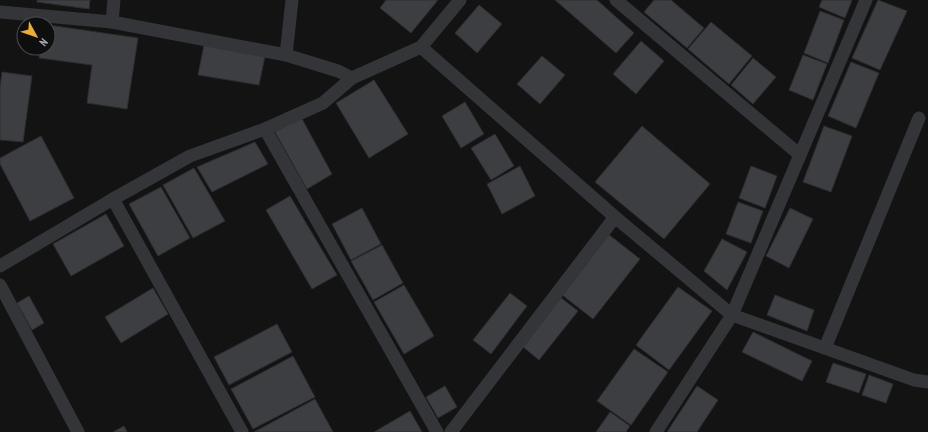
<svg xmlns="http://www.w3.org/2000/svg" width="928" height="432" font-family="'PT Sans Narrow',sans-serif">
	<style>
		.building { fill: #3d3e41; stroke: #2d2d30 }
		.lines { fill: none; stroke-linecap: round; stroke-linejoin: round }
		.street { stroke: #343539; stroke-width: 13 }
	</style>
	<rect width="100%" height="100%" fill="#131314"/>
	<g class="building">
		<path d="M 37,0 L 90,0 L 89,9 L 37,2 Z"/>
		<path d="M 386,0 L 438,0 L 411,33 L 380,8 Z"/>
		<path d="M 555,0 L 597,0 L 634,33 L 616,53 Z"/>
		<path d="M 654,0 L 671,0 L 704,28 L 687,48 L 644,12 Z"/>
		<path d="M 822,0 L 852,0 L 845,18 L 819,7 Z"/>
		<path d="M 878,0 L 907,11 L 880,70 L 852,58 Z"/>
		<path d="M 479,5 L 502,24 L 477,53 L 455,33 Z"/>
		<path d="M 820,11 L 844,20 L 828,63 L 804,53 Z"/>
		<path d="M 711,22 L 752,56 L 729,84 L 688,49 Z"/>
		<path d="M 48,25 L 138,38 L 127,109 L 87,103 L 92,65 L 39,58 L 40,48 L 48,48 Z"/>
		<path d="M 641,41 L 664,61 L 636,94 L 613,74 Z"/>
		<path d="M 204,45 L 265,56 L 259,85 L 198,75 Z"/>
		<path d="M 803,55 L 827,64 L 813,100 L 789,90 Z"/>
		<path d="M 542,56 L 565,75 L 540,104 L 517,84 Z"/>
		<path d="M 753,58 L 776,77 L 753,104 L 731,85 Z"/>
		<path d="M 851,62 L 879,73 L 856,128 L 828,116 Z"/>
		<path d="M 2,72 L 32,76 L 23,142 L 0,140 L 0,87 Z"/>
		<path d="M 374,80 L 408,134 L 369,158 L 336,103 Z"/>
		<path d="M 465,102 L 484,134 L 461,148 L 442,116 Z"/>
		<path d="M 301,117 L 332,174 L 307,189 L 275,132 Z"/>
		<path d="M 642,126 L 710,184 L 664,239 L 595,182 Z"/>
		<path d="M 824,126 L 852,136 L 831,192 L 803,182 Z"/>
		<path d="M 495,134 L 514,166 L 491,180 L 471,148 Z"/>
		<path d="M 41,136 L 74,198 L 30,221 L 0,164 L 0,158 Z"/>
		<path d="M 255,142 L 268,164 L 212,192 L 197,167 Z"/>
		<path d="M 520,166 L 535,196 L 502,214 L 487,184 Z"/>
		<path d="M 751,166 L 777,176 L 765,208 L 739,198 Z"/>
		<path d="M 194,168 L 225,221 L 193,238 L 163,185 Z"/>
		<path d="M 161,187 L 190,238 L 158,256 L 129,204 Z"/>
		<path d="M 290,196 L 337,275 L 312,289 L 266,210 Z"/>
		<path d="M 738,202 L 763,211 L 751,243 L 726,234 Z"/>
		<path d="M 362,208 L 381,244 L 351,260 L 332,224 Z"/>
		<path d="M 790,208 L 813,219 L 789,268 L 766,256 Z"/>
		<path d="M 106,214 L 124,246 L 71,276 L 53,244 Z"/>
		<path d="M 608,234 L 640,259 L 593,319 L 561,294 Z"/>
		<path d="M 722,239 L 747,252 L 727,290 L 704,271 Z"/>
		<path d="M 382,245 L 403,283 L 373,300 L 351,261 Z"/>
		<path d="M 404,285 L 434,336 L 404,354 L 374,302 Z"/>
		<path d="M 678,287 L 712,311 L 669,370 L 636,345 Z"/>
		<path d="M 153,288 L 168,314 L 121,343 L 105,317 Z"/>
		<path d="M 510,293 L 527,306 L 491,354 L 473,340 Z"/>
		<path d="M 775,295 L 814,310 L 807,331 L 767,315 Z"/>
		<path d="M 29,296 L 44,323 L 32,330 L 17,303 Z"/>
		<path d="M 560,297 L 578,311 L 539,360 L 522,346 Z"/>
		<path d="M 277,324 L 292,352 L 229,385 L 214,357 Z"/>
		<path d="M 753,332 L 812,361 L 802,381 L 742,352 Z"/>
		<path d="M 634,349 L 668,372 L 631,425 L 597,401 Z"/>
		<path d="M 293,356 L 315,397 L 253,429 L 231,389 Z"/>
		<path d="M 833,363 L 866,374 L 859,393 L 826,382 Z"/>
		<path d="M 869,375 L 893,384 L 886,403 L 862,395 Z"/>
		<path d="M 445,386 L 457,407 L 438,418 L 426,397 Z"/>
		<path d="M 697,386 L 718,400 L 697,432 L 667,432 Z"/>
		<path d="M 315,399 L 333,432 L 254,432 Z"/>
		<path d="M 410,411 L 422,432 L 374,432 Z"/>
		<path d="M 610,412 L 630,426 L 626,432 L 596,432 Z"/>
		<path d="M 124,426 L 127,432 L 113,432 Z"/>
	</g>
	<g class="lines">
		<g class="street">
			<path d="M 616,0 L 800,155"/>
			<path d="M 0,12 L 112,22 L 286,55 L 338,71 L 352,78"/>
			<path d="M 112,22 L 114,0"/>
			<path d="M 421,47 L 615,217 L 732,315 L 914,380 L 928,382"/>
			<path d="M 286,55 L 292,0"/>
			<path d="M 265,129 L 437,432"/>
			<path d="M 113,199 L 242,432"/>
			<path d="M 0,266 L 113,199 L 190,156 L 265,129 L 323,103 L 352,78 L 421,47 L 460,0"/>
			<path d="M 0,285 L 78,432"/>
			<path d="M 825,348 L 919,118"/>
			<path d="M 451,432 L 615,217"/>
			<path d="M 656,432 L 732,315 L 866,0"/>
		</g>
	</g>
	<g transform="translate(36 36) rotate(130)"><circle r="19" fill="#0e0e0f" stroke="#4a4c51"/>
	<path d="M0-3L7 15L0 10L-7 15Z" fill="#edad32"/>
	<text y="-6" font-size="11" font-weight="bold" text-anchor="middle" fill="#a5aab4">N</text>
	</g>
</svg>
